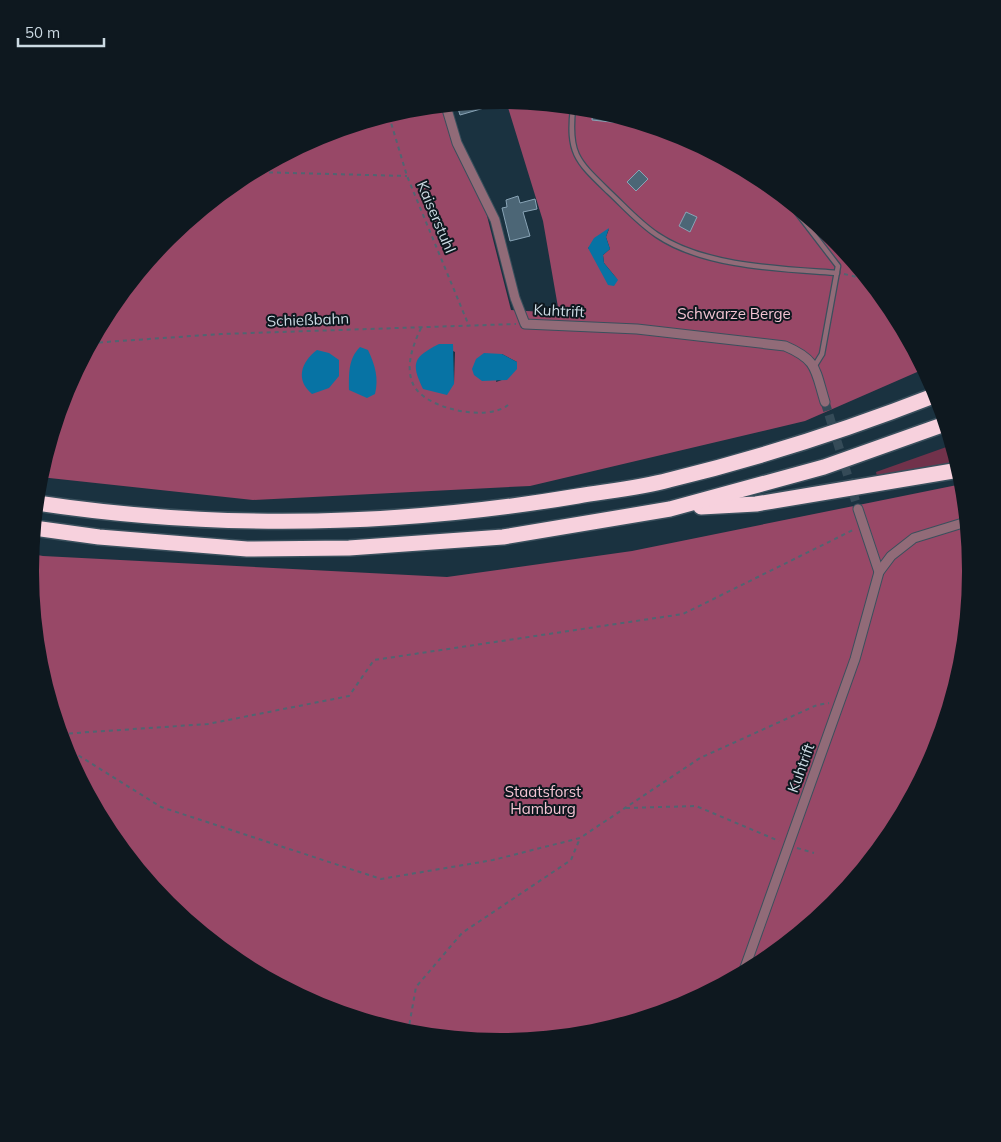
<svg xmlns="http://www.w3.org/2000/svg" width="1001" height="1142" font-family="Mulish,sans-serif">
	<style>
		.green { fill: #71324b }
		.forest { fill: #984867; fill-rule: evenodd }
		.water { fill: #0773a4 }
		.building { fill: #4c6676; stroke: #89a4b6 }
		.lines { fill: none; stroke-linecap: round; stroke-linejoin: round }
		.street-tunnel { stroke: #354b58; stroke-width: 9; stroke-dasharray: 9 4.5; stroke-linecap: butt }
		.lane-casing { stroke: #3a505d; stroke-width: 7 }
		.street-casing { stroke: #3a505d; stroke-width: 11 }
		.highway-casing { stroke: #3a505d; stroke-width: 18 }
		.path { stroke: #506571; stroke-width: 2; stroke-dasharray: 4 4; stroke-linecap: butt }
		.lane { stroke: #916b78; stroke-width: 4.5 }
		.street { stroke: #916b78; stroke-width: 9 }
		.highway { stroke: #f7d1dd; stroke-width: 15 }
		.labels { text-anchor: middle; stroke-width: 4; stroke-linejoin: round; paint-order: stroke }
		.street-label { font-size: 15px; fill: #ccdae3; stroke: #0e181f }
		.park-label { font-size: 15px; fill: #f2c3d2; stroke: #0e181f }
	</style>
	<rect width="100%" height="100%" fill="#1a3240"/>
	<path class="green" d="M 952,445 L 957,463 L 877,476 L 876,472 Z"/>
	<g class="forest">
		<path d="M 506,101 L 593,110 L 681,136 L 762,180 L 833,239 L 892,310 L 924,369 L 805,421 L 530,486 L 253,500 L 40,477 C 48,449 54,417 66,390 C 131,240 277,122 441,106 L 457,153 L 485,208 L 511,310 L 559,313 L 543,221 ZM 609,229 L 606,237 L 610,249 L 603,255 L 604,263 L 618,280 L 588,248 ZM 439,344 L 455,352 L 454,384 ZM 502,354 L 517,362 C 512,375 508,379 496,382 Z"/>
		<path d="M 962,484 L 971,571 L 962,663 L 935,751 L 892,833 L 833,904 L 762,962 L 680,1006 L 592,1033 L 500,1041 L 408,1032 L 320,1006 L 239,962 L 168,903 L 109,832 L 66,751 L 39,663 L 30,571 L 32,554 L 43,556 L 447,577 L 632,551 Z"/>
	</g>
	<g class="water">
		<path d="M 609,228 L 606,237 L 610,249 L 603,255 L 604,263 L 618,280 L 614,286 L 608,285 L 588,248 L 594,238 Z"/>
		<path d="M 439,344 L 453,344 L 454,384 L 447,395 L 423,389 C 410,362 414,357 439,344 Z"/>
		<path d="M 360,347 L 368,350 C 375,365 379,378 375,394 L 367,398 L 349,390 C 349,374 348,359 360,347 Z"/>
		<path d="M 317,350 L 329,353 L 339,360 L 339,376 L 329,388 L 312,394 C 295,380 301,362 317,350 Z"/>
		<path d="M 484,353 L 502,354 L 517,362 L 517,369 L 507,380 L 482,381 L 474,375 L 472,369 L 476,359 Z"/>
	</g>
	<g class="building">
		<path d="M 490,102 L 491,106 L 460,115 L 457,105 Z"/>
		<path d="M 593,110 L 621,118 L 620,123 L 592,120 Z"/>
		<path d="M 639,170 L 648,179 L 636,191 L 627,182 Z"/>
		<path d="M 518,196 L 520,203 L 535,199 L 537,209 L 523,212 L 530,236 L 510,241 L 502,208 L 507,207 L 506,200 Z"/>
		<path d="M 686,212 L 697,217 L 690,232 L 679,226 Z"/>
	</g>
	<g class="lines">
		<path class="street-tunnel" d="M 825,402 L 858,509"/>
		<defs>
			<g id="lane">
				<path d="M 573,108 C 568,154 577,161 609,192 C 625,207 639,223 657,235 C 704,267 782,269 837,273"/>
				<path d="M 789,202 L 838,266 L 822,354 L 814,367"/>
			</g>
			<g id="street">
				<path d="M 446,106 L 457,143 L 495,220 L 515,298 L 525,324 L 637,329 L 785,346 C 818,360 815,370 825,402"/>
				<path d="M 858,509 L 879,572"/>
				<path d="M 743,973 L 855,659 L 879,572 L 891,556 L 914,538 L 966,522"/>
			</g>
			<g id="highway">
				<path d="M 37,503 C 216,530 400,526 578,496 C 608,491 639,488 669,480 C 760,458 849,429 936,395"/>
				<path d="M 701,507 L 756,504 L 959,470"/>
				<path d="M 34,528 L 99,537 L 247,549 L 349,548 L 503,537 L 670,509 L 824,467 L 945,424"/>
			</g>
		</defs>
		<use href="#lane" class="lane-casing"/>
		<use href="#street" class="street-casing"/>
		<use href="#highway" class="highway-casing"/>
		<g class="path">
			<path d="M 389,116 L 407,176 L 469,326"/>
			<path d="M 253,172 L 407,176"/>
			<path d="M 844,274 L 866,279"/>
			<path d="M 421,328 C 413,345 405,366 413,384 C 424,409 487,422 508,405"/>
			<path d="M 91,343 L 221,334 L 516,324"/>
			<path d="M 61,734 L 208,724 L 349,696 L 374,660 L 683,614 L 853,530"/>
			<path d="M 65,747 L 161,807 L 381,879 L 493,860 L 580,838 L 700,758 L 817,705 L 829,703"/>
			<path d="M 626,808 L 696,806 L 779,841"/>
			<path d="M 797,848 L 814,853"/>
			<path d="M 408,1032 L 416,987 L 462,933 L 571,860 L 580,838"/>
		</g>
		<use href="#lane" class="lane"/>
		<use href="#street" class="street"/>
		<use href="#highway" class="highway"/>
	</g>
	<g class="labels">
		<g class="street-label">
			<text transform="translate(436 217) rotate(67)" y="5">Kaiserstuhl</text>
			<text transform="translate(559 311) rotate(3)" y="5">Kuhtrift</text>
			<text transform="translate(308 320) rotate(-2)" y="5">Schießbahn</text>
			<text transform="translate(801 768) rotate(-70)" y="5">Kuhtrift</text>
		</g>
		<g class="park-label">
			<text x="734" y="319">Schwarze Berge</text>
			<text x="543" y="797">Staatsforst<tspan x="543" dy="17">Hamburg</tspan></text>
		</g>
	</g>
	<path d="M0 0H1001V1142H0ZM500 109H501A461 461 0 0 1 962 570V572A461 461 0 0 1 501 1033H500A461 461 0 0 1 39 572V570A461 461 0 0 1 500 109Z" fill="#0e181f" fill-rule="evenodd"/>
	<path d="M18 38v8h86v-8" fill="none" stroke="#ccdae3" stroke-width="2.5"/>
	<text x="25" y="38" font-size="15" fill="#ccdae3" stroke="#0e181f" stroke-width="4" paint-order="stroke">50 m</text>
</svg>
